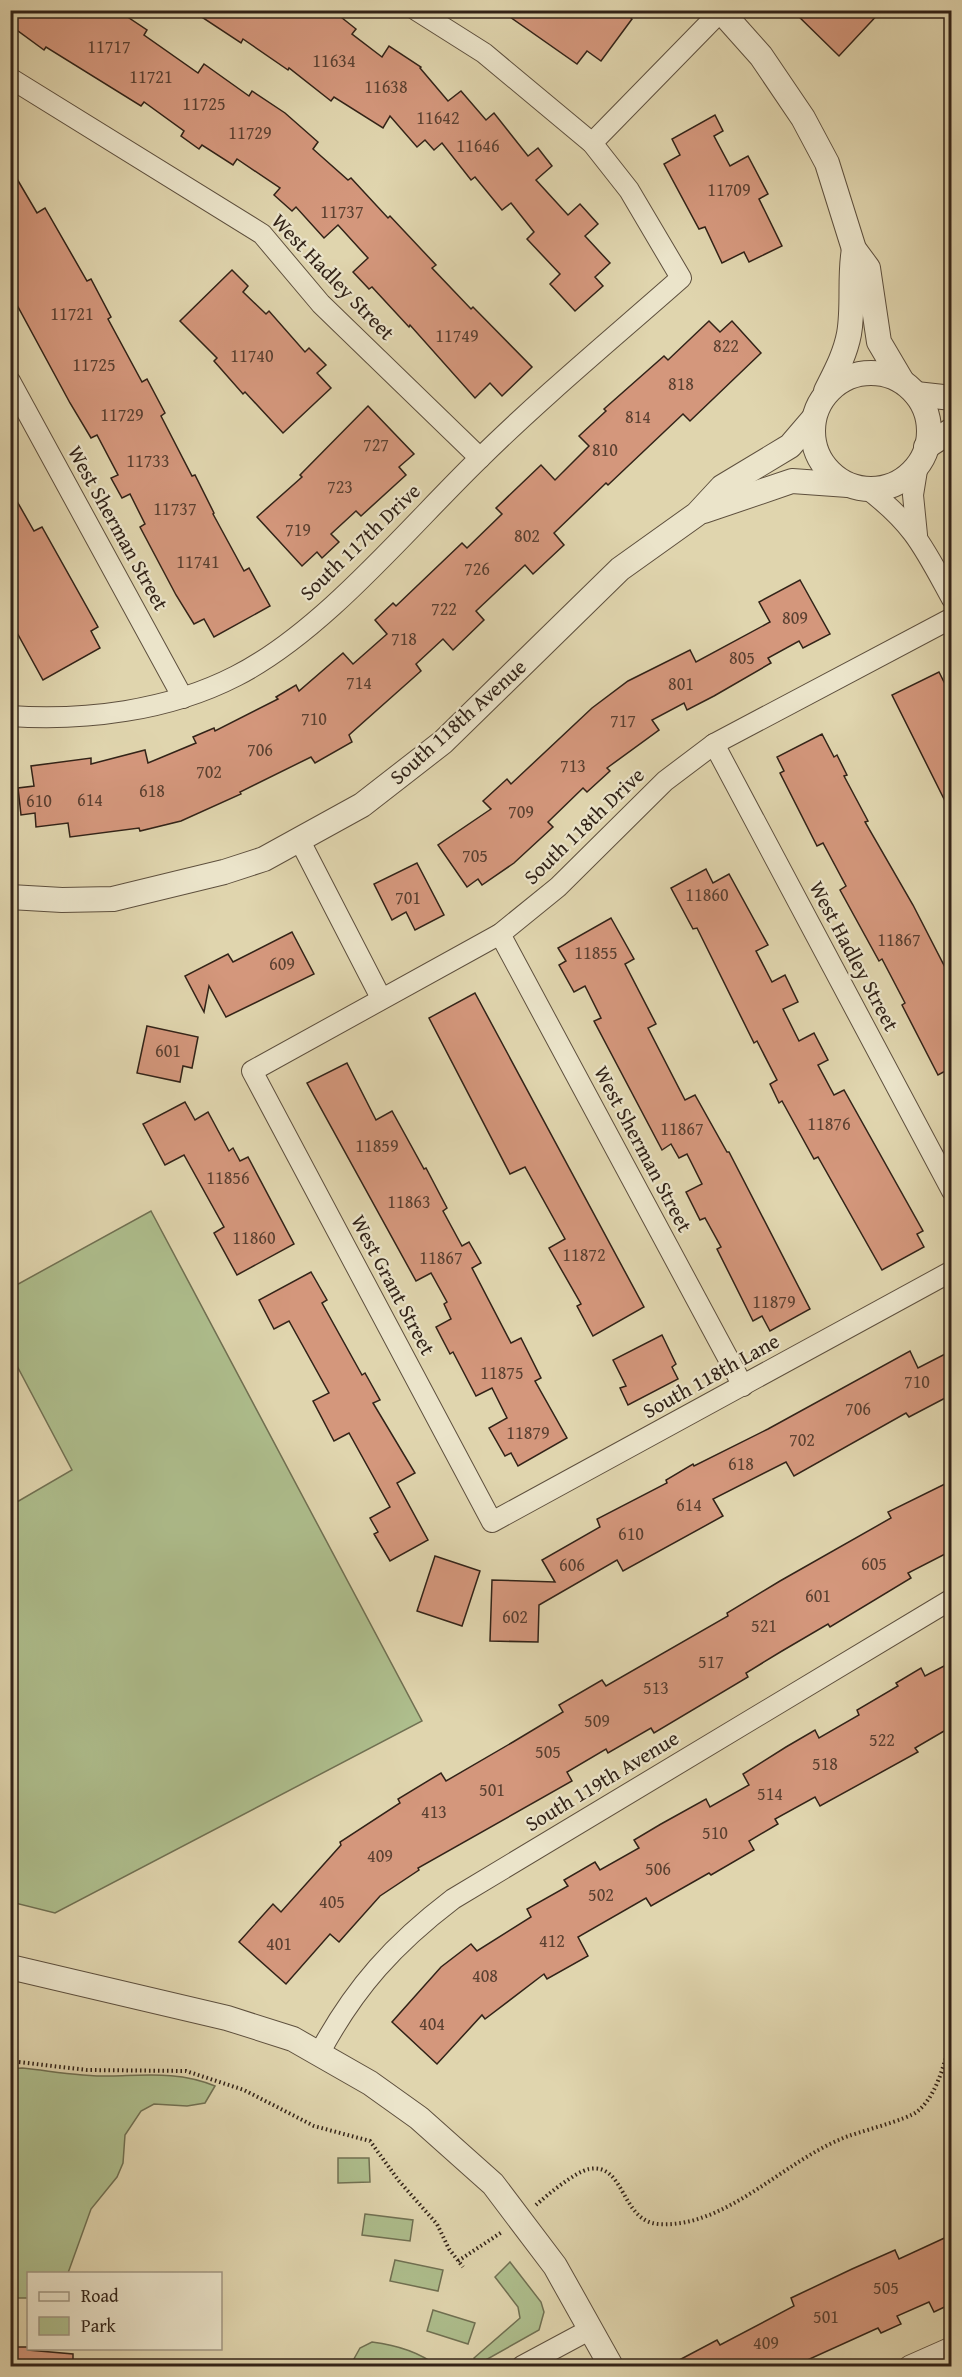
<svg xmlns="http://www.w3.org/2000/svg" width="962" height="2377" font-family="'Gentium Book Plus',serif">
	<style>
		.green { fill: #aebe8d; stroke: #707052; stroke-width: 1.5 }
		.building { fill: #d4977c; stroke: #322318; stroke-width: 1.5 }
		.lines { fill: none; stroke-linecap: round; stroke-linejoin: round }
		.minor-casing { stroke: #5e503e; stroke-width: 22 }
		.tertiary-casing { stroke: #5e503e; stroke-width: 26 }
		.path { stroke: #322318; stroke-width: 4; stroke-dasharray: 1.5 3; stroke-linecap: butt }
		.minor { stroke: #ebe4ca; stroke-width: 20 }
		.tertiary { stroke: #ebe4ca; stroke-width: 24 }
		.labels { text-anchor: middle; stroke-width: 4.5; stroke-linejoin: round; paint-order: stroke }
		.number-label { font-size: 18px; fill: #5a4031 }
		.street-label { font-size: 21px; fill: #322318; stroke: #ebe4ca }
	</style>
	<rect width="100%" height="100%" fill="#e0d5ae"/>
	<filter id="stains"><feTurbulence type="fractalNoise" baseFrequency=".00333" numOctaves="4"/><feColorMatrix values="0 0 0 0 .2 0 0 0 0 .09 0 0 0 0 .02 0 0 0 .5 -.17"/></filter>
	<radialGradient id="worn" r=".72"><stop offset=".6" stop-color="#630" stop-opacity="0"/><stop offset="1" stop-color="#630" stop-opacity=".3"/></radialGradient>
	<g class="green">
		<path d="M 151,1211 L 422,1721 L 55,1913 L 11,1902 L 10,1506 L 72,1470 L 17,1366 L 11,1369 L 11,1288 Z"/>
		<path d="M 22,2068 C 52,2071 83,2077 114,2076 C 150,2075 181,2072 215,2086 L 205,2103 L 187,2106 L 154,2104 L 141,2111 L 125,2135 L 123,2163 L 117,2177 L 91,2209 L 68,2273 L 28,2274 L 28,2298 L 10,2298 L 10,2069 Z"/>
		<path d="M 338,2158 L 369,2158 L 370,2182 L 338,2183 Z"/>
		<path d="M 365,2214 L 413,2220 L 410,2241 L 362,2235 Z"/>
		<path d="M 395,2260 L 443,2270 L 438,2291 L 390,2281 Z"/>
		<path d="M 510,2262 L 541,2302 L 544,2312 L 539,2330 L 475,2366 L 474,2358 L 520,2318 L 518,2307 L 495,2277 Z"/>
		<path d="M 433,2310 L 475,2323 L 468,2344 L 427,2331 Z"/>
		<path d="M 372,2342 C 396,2345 418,2351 437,2366 L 350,2366 L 360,2348 Z"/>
	</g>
	<g class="building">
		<path d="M 10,10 L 117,10 L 147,30 L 144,35 L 198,73 L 204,64 L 249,96 L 252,91 L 285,113 L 318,142 L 313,149 L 348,180 L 351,178 L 388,218 L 390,216 L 436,265 L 432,268 L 471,309 L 473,307 L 532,367 L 502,396 L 490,383 L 475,398 L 410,325 L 409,327 L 372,287 L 369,289 L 353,272 L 368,258 L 338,225 L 324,238 L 296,207 L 292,211 L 274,195 L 280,188 L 237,159 L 233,165 L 202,145 L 199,149 L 181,136 L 184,131 L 144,102 L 141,106 L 46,47 L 44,50 L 10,25 Z"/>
		<path d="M 191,10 L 332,10 L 356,29 L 352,34 L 382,57 L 389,46 L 421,67 L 420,68 L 448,101 L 461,91 L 486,120 L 494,113 L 528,156 L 538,148 L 552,166 L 536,180 L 568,215 L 580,204 L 598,224 L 585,236 L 610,263 L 595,277 L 603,286 L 575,311 L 550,284 L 560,274 L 527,239 L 534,232 L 511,203 L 502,210 L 475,177 L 471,180 L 442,143 L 434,150 L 425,140 L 417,147 L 390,116 L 383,128 L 334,97 L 331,101 L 289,68 L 288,70 L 243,39 L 241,43 Z"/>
		<path d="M 500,10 L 622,10 L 632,19 L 601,61 L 587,51 L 577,64 Z"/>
		<path d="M 792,10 L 882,10 L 839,56 Z"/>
		<path d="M 715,115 L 723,131 L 714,136 L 730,166 L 748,156 L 768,194 L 759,199 L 782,246 L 749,262 L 744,252 L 722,263 L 705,227 L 699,229 L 664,164 L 680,155 L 672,139 Z"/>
		<path d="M 10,167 L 37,213 L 45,208 L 87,281 L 91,279 L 111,317 L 108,319 L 142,382 L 147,379 L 165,413 L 161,416 L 192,476 L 195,475 L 214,513 L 213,514 L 244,571 L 249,568 L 270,606 L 214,637 L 204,619 L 194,624 L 176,595 L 140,527 L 145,524 L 130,494 L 122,498 L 111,478 L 118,475 L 97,435 L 91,438 L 70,403 L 10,292 Z"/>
		<path d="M 232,270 L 248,286 L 243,292 L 266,314 L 269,311 L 305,352 L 309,348 L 326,365 L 317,373 L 331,388 L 283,433 L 245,392 L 243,394 L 214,361 L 217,358 L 180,321 Z"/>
		<path d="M 709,321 L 720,332 L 732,321 L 761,353 L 690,421 L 683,414 L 608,485 L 606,483 L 554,533 L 564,545 L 533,574 L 525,565 L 476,611 L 484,620 L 453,650 L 443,639 L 416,664 L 421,671 L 349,735 L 352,742 L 315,763 L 311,757 L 240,792 L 241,794 L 181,821 L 140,831 L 139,828 L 70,837 L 68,823 L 36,827 L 35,813 L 21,815 L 18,788 L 34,786 L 31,766 L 91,758 L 91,764 L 145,750 L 148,763 L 196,743 L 193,737 L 214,728 L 215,731 L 278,699 L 276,697 L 296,685 L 299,691 L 343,653 L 353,664 L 387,634 L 375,620 L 393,603 L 396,606 L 462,543 L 467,548 L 502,514 L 496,508 L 541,465 L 555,480 L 589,446 L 579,436 L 606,411 L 604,409 L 664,356 L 668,360 Z"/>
		<path d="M 368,406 L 414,454 L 399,467 L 406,475 L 361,516 L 356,511 L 331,534 L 339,542 L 322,558 L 317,552 L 302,566 L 257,517 L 302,477 L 300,475 Z"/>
		<path d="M 10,489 L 34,531 L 42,527 L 98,627 L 91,631 L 100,648 L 43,680 L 16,631 L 10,634 Z"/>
		<path d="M 800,580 L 830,634 L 803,648 L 799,641 L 768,658 L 771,663 L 714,696 L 687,710 L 684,703 L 652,720 L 659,730 L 607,768 L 610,771 L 587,792 L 583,788 L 548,822 L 553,827 L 514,863 L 482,885 L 478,879 L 467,887 L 438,845 L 491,809 L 483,801 L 507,779 L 511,784 L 592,708 L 628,681 L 690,650 L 696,662 L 770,622 L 759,602 Z"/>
		<path d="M 939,672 L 951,696 L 951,813 L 892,695 Z"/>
		<path d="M 822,734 L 834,757 L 837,755 L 847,775 L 844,776 L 868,821 L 865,822 L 913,905 L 951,979 L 951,1068 L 938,1075 L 902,1005 L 905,1003 L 882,959 L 879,961 L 840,890 L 846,886 L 823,843 L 817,846 L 780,773 L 784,771 L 777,757 Z"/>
		<path d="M 417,863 L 444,915 L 415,930 L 406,912 L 392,920 L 374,884 Z"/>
		<path d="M 706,869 L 713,883 L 729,874 L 768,945 L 756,951 L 772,982 L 785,975 L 798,1002 L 783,1009 L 799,1041 L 814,1033 L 828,1060 L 818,1065 L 834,1095 L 844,1090 L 923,1231 L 917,1234 L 924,1247 L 882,1270 L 818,1157 L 814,1159 L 782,1101 L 779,1103 L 770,1084 L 777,1080 L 757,1041 L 754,1043 L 697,928 L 693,929 L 671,888 Z"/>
		<path d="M 611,918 L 634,959 L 625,964 L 656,1024 L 648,1028 L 685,1100 L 695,1095 L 727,1152 L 729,1152 L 810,1309 L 770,1331 L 762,1316 L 753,1321 L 717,1249 L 721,1247 L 705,1218 L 700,1220 L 686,1192 L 702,1184 L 687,1154 L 679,1158 L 671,1144 L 662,1150 L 594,1021 L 601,1018 L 585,986 L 574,992 L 559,965 L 566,961 L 558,948 Z"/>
		<path d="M 292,932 L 314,974 L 226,1017 L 209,986 L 204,1012 L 185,976 L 228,954 L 233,962 Z"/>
		<path d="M 475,993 L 644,1307 L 593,1336 L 577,1306 L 581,1304 L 549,1248 L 565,1239 L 525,1167 L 510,1174 L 429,1018 Z"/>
		<path d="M 147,1026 L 198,1037 L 192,1068 L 183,1066 L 180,1082 L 137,1073 Z"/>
		<path d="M 347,1063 L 376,1120 L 392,1111 L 424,1169 L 426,1168 L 447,1208 L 443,1211 L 462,1246 L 469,1242 L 481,1263 L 472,1268 L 511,1343 L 521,1338 L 541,1378 L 535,1381 L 567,1438 L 518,1466 L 511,1453 L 505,1456 L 489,1428 L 507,1418 L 492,1388 L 476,1396 L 453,1352 L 450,1354 L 436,1327 L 451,1319 L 444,1304 L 447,1302 L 431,1273 L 416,1281 L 307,1083 Z"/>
		<path d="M 185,1102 L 195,1120 L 208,1112 L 229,1151 L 233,1148 L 240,1161 L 248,1157 L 294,1244 L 237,1275 L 214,1233 L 224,1227 L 184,1155 L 165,1165 L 143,1124 Z"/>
		<path d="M 311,1272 L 327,1300 L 322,1303 L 362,1375 L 365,1373 L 380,1400 L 373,1403 L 415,1473 L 397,1483 L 428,1540 L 390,1561 L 374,1534 L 378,1532 L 370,1518 L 390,1507 L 349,1433 L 334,1441 L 313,1401 L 329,1393 L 289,1321 L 274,1329 L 259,1300 Z"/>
		<path d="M 662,1335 L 676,1364 L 672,1367 L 678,1379 L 628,1405 L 620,1388 L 626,1386 L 613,1360 Z"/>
		<path d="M 910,1351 L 918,1368 L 951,1351 L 951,1395 L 909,1417 L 906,1413 L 794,1476 L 786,1462 L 713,1499 L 723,1516 L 623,1571 L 617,1560 L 539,1605 L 538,1642 L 490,1641 L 492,1580 L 555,1582 L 542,1560 L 600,1527 L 597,1519 L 667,1483 L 666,1480 L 693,1464 L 694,1466 L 768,1429 Z"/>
		<path d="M 951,1481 L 951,1551 L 908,1573 L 911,1578 L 830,1627 L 828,1624 L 782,1651 L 746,1673 L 748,1677 L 654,1733 L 651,1728 L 608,1753 L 606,1749 L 567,1772 L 572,1781 L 418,1868 L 419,1870 L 380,1896 L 339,1942 L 330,1934 L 286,1984 L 239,1942 L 273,1904 L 281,1912 L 341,1845 L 340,1842 L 400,1803 L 398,1799 L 441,1773 L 446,1781 L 513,1742 L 563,1712 L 559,1705 L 602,1680 L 606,1686 L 728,1616 L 727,1613 L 780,1581 L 891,1518 L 888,1512 Z"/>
		<path d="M 435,1556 L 480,1571 L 462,1626 L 417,1611 Z"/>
		<path d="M 944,1666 L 951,1679 L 951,1727 L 915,1748 L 918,1752 L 820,1806 L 815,1797 L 775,1819 L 778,1824 L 749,1841 L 754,1850 L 711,1875 L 709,1873 L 651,1906 L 646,1898 L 578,1937 L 588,1956 L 547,1979 L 544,1974 L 485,2019 L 482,2015 L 437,2064 L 392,2022 L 441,1967 L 471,1944 L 477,1951 L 531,1917 L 527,1909 L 568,1886 L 564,1880 L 595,1862 L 600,1870 L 639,1848 L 634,1840 L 661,1824 L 706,1799 L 710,1807 L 749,1785 L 743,1774 L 786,1747 L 815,1730 L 819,1738 L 859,1715 L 857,1710 L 898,1686 L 896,1683 L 921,1668 L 925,1676 Z"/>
		<path d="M 951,2235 L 951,2304 L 934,2312 L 929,2302 L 897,2316 L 901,2324 L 881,2333 L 878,2328 L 792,2367 L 666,2367 L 717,2340 L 720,2345 L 794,2306 L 791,2298 L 852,2269 L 895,2250 L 899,2259 Z"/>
		<path d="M 10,2347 L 28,2347 L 28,2350 L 73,2354 L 73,2367 L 10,2367 Z"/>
	</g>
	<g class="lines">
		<defs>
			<g id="minor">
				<path d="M 10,78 L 262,234 L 321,304 L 480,458"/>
				<path d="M 592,143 L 722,10"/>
				<path d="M 10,381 L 183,698"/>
				<path d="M 866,488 C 914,524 924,548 952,599"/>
				<path d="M 917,535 L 913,495 L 918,464"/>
				<path d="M 952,618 L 714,744 L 665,781 L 558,887 L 500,934 L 252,1071 L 492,1522 L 952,1271"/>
				<path d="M 10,716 C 85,721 168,711 236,676 C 323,632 408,528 478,460 C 543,396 613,338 681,278 L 629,190 L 592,143 L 484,53 L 416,10"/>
				<path d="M 714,744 L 952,1191"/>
				<path d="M 300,841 L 381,998"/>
				<path d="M 500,934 L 743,1386"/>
				<path d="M 320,2052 C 355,1987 394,1944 453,1899 L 952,1599"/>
				<path d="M 522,2366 L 591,2329"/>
				<path d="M 909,2366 L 952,2347"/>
			</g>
			<g id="tertiary">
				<path d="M 720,10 L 761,56 L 803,118 L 827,163 L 854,249 L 868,268 L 879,342 L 902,381"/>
				<circle cx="871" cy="431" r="58"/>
				<path d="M 826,391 C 835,373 845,355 849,334 C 854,306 849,277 854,249"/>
				<path d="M 916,394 L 952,398"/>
				<path d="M 926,447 L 952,430"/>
				<path d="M 704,511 L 792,481 L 848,485"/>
				<path d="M 10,897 L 62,900 L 113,899 L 224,872 L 264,859 L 362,805 L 443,742 L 620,569 L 697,514 L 722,487 L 790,446 L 814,418"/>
				<path d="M 10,1967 L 227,2018 L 293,2039 L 370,2083 L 419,2118 L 493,2184 L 555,2266 L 611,2366"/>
			</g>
		</defs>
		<use href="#minor" class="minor-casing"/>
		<use href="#tertiary" class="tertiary-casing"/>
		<g class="path">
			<path d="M 10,2061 L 87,2070 L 186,2071 L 244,2090 L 314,2126 L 370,2141 L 399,2181 L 437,2224 L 449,2249 L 463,2267"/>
			<path d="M 536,2205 C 547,2195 575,2172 589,2169 C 625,2162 621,2221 658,2224 C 724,2229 782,2163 841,2139 C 856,2132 908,2120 918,2111 C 938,2094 944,2062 952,2038"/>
			<path d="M 458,2261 L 502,2232"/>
		</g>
		<use href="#minor" class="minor"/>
		<use href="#tertiary" class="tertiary"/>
	</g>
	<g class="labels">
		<g class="number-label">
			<text x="109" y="53">11717</text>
			<text x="334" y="67">11634</text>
			<text x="151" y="83">11721</text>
			<text x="386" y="93">11638</text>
			<text x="204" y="110">11725</text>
			<text x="438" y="124">11642</text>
			<text x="250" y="139">11729</text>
			<text x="478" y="152">11646</text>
			<text x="729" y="196">11709</text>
			<text x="342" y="218">11737</text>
			<text x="72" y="320">11721</text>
			<text x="457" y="342">11749</text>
			<text x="726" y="352">822</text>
			<text x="252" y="362">11740</text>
			<text x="94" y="371">11725</text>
			<text x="681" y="390">818</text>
			<text x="122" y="421">11729</text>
			<text x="638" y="423">814</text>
			<text x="376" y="451">727</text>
			<text x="605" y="456">810</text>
			<text x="148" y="467">11733</text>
			<text x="340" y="493">723</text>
			<text x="175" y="515">11737</text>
			<text x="298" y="536">719</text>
			<text x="527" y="542">802</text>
			<text x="198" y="568">11741</text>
			<text x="477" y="575">726</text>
			<text x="444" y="615">722</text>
			<text x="795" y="624">809</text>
			<text x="404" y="645">718</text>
			<text x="742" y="664">805</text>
			<text x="359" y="689">714</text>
			<text x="681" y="690">801</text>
			<text x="314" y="725">710</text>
			<text x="623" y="727">717</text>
			<text x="260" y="756">706</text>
			<text x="573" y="772">713</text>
			<text x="209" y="778">702</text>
			<text x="152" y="797">618</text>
			<text x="90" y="806">614</text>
			<text x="39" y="807">610</text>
			<text x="521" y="818">709</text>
			<text x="475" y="862">705</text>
			<text x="707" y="901">11860</text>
			<text x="408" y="904">701</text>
			<text x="899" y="946">11867</text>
			<text x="596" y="959">11855</text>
			<text x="282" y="970">609</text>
			<text x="168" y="1057">601</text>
			<text x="829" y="1130">11876</text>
			<text x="682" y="1135">11867</text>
			<text x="377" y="1152">11859</text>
			<text x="228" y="1184">11856</text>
			<text x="409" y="1208">11863</text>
			<text x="254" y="1244">11860</text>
			<text x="584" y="1261">11872</text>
			<text x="441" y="1264">11867</text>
			<text x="774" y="1308">11879</text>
			<text x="502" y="1379">11875</text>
			<text x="917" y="1388">710</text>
			<text x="858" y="1415">706</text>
			<text x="528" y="1439">11879</text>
			<text x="802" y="1446">702</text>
			<text x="741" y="1470">618</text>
			<text x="689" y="1511">614</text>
			<text x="631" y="1540">610</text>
			<text x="874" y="1570">605</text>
			<text x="572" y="1571">606</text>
			<text x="818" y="1602">601</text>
			<text x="515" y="1623">602</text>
			<text x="764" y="1632">521</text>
			<text x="711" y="1668">517</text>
			<text x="656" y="1694">513</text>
			<text x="597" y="1727">509</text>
			<text x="882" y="1746">522</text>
			<text x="548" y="1758">505</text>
			<text x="825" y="1770">518</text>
			<text x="492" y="1796">501</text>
			<text x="770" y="1800">514</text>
			<text x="434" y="1818">413</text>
			<text x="715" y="1839">510</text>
			<text x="380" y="1862">409</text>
			<text x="658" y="1875">506</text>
			<text x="601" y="1901">502</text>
			<text x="332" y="1908">405</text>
			<text x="552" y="1947">412</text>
			<text x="279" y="1950">401</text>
			<text x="485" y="1982">408</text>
			<text x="432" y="2030">404</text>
			<text x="886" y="2294">505</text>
			<text x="826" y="2323">501</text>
			<text x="766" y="2349">409</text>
		</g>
		<g class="street-label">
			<text transform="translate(333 277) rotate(46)" y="7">West Hadley Street</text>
			<text transform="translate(118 528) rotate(61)" y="7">West Sherman Street</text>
			<text transform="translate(360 542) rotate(-44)" y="7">South 117th Drive</text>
			<text transform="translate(458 722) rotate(-42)" y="7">South 118th Avenue</text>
			<text transform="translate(584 826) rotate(-44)" y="7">South 118th Drive</text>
			<text transform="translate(854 956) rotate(62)" y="7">West Hadley Street</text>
			<text transform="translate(643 1149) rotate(62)" y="7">West Sherman Street</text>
			<text transform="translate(393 1285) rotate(62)" y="7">West Grant Street</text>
			<text transform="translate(711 1376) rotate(-29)" y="7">South 118th Lane</text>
			<text transform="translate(602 1781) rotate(-31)" y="7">South 119th Avenue</text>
		</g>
	</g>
	<rect width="962" height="2377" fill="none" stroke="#e0d5ae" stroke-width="36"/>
	<rect x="12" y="12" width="938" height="2353" fill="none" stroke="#322318" stroke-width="3"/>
	<rect x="18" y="18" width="926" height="2341" fill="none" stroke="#322318" stroke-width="1.5"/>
	<rect x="27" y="2272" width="195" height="78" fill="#ebe4ca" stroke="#a19783" stroke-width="1.5"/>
	<rect x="39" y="2292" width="30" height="9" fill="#ebe4ca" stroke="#a19783" stroke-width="1.5"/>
	<text x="81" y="2302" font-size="18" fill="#322318">Road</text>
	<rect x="39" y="2317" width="30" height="18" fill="#aebe8d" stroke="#a19783" stroke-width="1.5"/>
	<text x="81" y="2332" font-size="18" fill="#322318">Park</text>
	<rect width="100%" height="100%" filter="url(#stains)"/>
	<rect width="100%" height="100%" fill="url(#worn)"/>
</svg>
